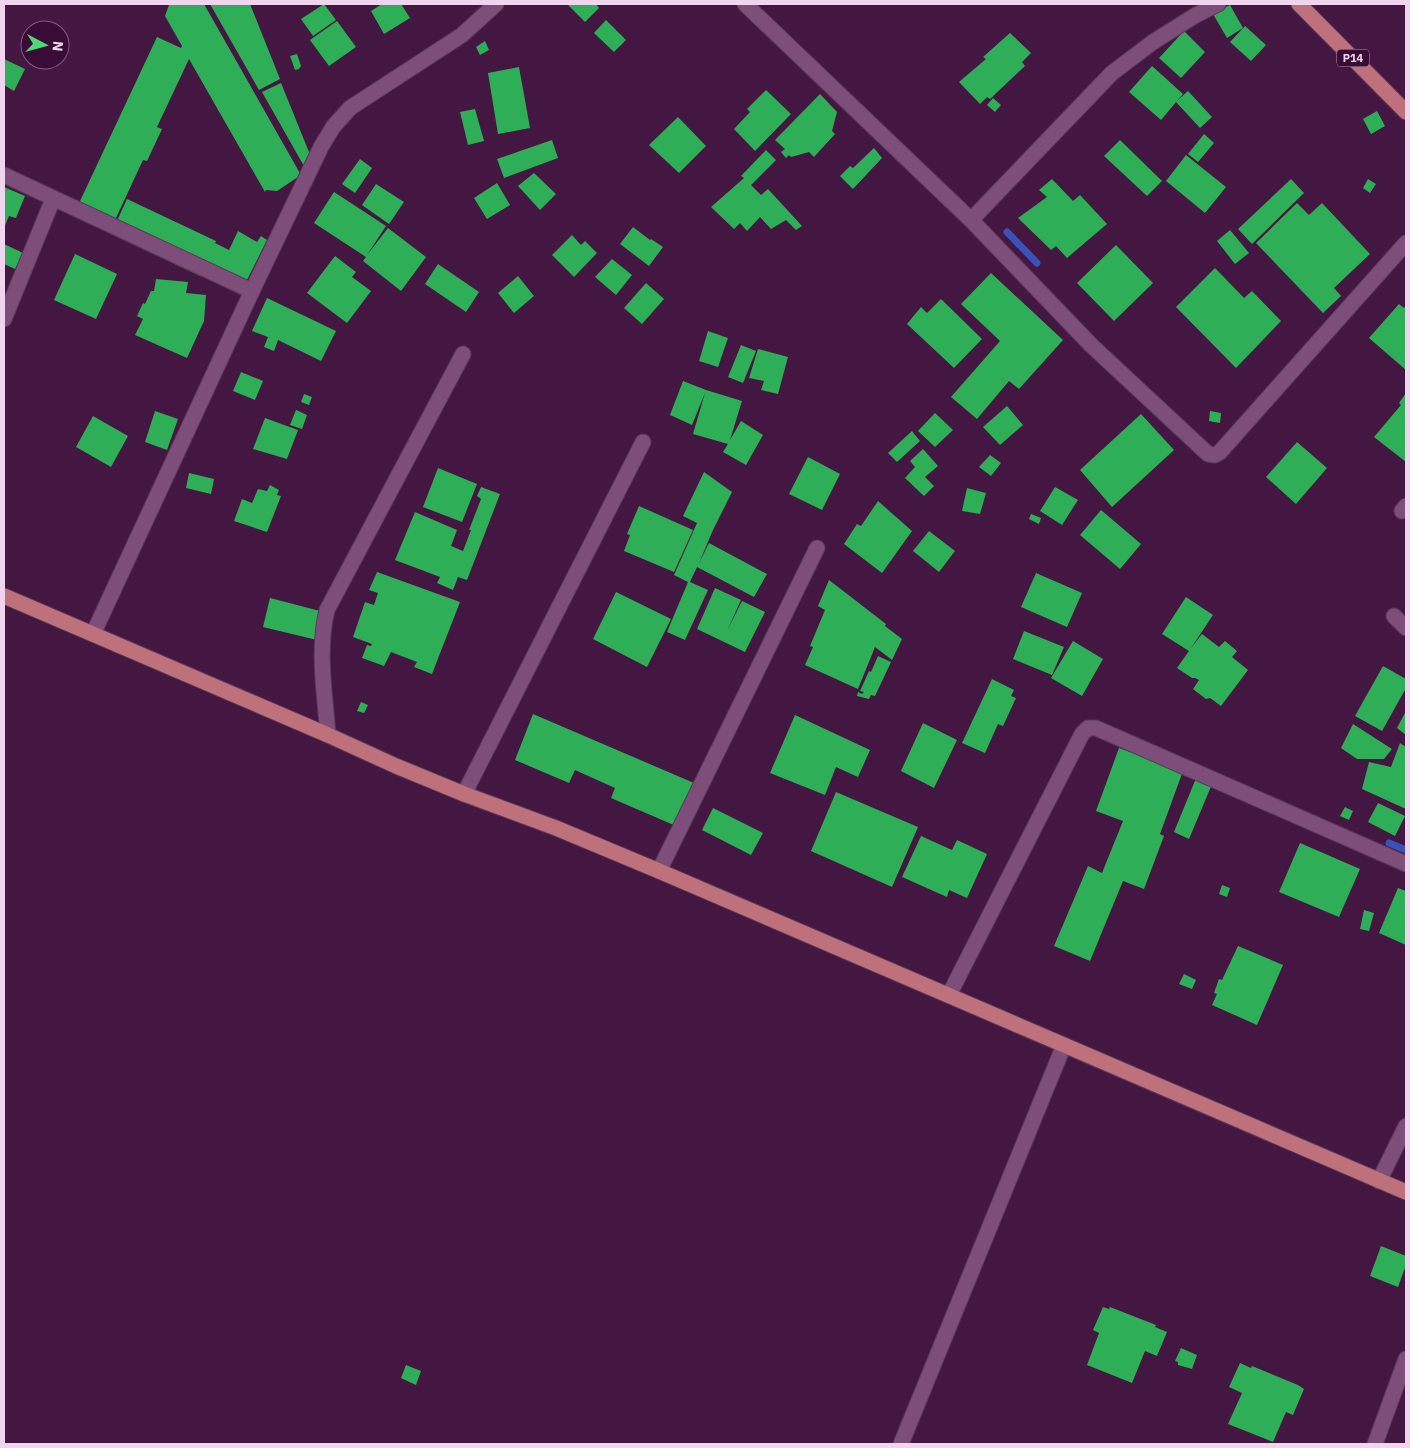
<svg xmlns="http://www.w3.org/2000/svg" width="1410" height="1448" font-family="'IBM Plex Sans',sans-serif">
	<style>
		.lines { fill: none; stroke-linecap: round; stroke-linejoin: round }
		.stream { stroke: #3a51b9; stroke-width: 7 }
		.building { fill: #2eae57 }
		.minor-casing { stroke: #5c375b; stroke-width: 17 }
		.major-casing { stroke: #5c375b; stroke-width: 17 }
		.minor { stroke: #7e4e7a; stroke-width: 15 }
		.major { stroke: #be717a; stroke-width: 15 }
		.labels { text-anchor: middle; stroke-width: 5; stroke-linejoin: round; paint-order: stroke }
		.shield { fill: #380c36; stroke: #ba99b7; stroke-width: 1 }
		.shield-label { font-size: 11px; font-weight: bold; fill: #f1d5ee }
	</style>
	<rect width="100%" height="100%" fill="#431741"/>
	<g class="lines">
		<g class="stream">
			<path d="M 1007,232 L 1037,263"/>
			<path d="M 1389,843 L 1406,850"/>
		</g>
	</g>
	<g class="building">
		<path d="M 172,4 L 204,4 L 301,175 L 277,191 L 266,190 L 265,192 L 189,59 L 157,127 L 162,129 L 147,161 L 143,160 L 109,233 L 73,216 L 157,37 L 181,48 L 182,46 L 165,16 L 169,5 Z"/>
		<path d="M 210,4 L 250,4 L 280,79 L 259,90 Z"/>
		<path d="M 324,4 L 336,20 L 313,36 L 301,19 Z"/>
		<path d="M 382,4 L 401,4 L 410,18 L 384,34 L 371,11 Z"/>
		<path d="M 567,4 L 596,4 L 599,8 L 585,22 Z"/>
		<path d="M 1230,5 L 1243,28 L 1227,38 L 1213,14 Z"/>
		<path d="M 606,20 L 626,40 L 614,52 L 594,33 Z"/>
		<path d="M 337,21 L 356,47 L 329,66 L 310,40 Z"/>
		<path d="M 1245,26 L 1266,45 L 1251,61 L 1230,42 Z"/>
		<path d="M 1184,31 L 1205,52 L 1181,78 L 1159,58 Z"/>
		<path d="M 1010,33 L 1031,53 L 1022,62 L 1025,66 L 990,99 L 987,97 L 980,104 L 959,82 L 986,59 L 983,57 Z"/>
		<path d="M 485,41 L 489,50 L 480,55 L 476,47 Z"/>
		<path d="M 297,54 L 301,66 L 299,69 L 295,70 L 290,56 Z"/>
		<path d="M 4,59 L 25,69 L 14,91 L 4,85 Z"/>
		<path d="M 1152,66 L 1183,94 L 1177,101 L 1188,91 L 1212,117 L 1200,128 L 1176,102 L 1161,120 L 1129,92 Z"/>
		<path d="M 519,67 L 530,128 L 498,134 L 488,73 Z"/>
		<path d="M 281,83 L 311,157 L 305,168 L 262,92 Z"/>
		<path d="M 766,90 L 791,114 L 755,151 L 734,129 L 750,112 L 747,109 Z"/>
		<path d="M 820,94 L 837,112 L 832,131 L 835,134 L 814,157 L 809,152 L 791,157 L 789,155 L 786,158 L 781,152 L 785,149 L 775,140 Z"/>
		<path d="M 993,98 L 1001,105 L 995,112 L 987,105 Z"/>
		<path d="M 475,109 L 484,141 L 468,145 L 460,112 Z"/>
		<path d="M 1377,111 L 1385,126 L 1371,134 L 1363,119 Z"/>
		<path d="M 678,117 L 706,146 L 679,173 L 649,145 Z"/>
		<path d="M 1204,134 L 1214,143 L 1198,162 L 1188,154 Z"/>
		<path d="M 552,140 L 558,158 L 504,178 L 497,159 Z"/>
		<path d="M 1120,140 L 1162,181 L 1147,196 L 1104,156 Z"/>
		<path d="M 874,148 L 882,158 L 853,189 L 840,176 L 850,166 L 853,168 Z"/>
		<path d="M 766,150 L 776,160 L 751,185 L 761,195 L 768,189 L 802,226 L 796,230 L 786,220 L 771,229 L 760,217 L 747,231 L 740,223 L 734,229 L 711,207 L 744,178 L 741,176 Z"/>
		<path d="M 1186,155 L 1226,187 L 1205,213 L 1166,181 Z"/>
		<path d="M 360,159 L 372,168 L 355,193 L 342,184 Z"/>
		<path d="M 534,173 L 556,194 L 540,210 L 518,186 Z"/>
		<path d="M 1052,179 L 1073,201 L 1080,195 L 1107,224 L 1067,258 L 1056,246 L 1051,250 L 1018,218 L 1047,197 L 1039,190 Z"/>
		<path d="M 1291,179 L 1304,193 L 1252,244 L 1238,229 Z"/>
		<path d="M 1368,179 L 1376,184 L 1370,193 L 1363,188 Z"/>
		<path d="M 497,183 L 510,205 L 487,219 L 474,198 Z"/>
		<path d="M 376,184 L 404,202 L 389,224 L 362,205 Z"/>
		<path d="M 4,187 L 25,196 L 16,218 L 9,216 L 4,228 Z"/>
		<path d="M 334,192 L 386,226 L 367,255 L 388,228 L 426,257 L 401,291 L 363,261 L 366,257 L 314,223 Z"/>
		<path d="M 127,199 L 216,241 L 215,243 L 229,250 L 238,231 L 257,242 L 261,236 L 267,240 L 241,292 L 201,274 L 200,276 L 111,234 Z"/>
		<path d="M 1297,203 L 1309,215 L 1322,203 L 1370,254 L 1334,288 L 1341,296 L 1323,313 L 1256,243 Z"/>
		<path d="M 633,227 L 650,240 L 651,239 L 663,247 L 649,266 L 620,244 Z"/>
		<path d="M 1230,230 L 1249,253 L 1235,264 L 1217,241 Z"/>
		<path d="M 572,235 L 581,245 L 585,241 L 597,253 L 574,277 L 552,255 Z"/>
		<path d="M 4,244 L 23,253 L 15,269 L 4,264 Z"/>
		<path d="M 1116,245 L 1153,283 L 1114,321 L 1077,283 Z"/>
		<path d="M 75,254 L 117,274 L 96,319 L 54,300 Z"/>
		<path d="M 335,256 L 356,272 L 352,277 L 371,291 L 347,323 L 307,293 Z"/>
		<path d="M 612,259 L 632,275 L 616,295 L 595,277 Z"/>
		<path d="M 438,264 L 479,292 L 466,312 L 425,284 Z"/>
		<path d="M 1215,268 L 1244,298 L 1252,291 L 1281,321 L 1236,368 L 1176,307 Z"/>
		<path d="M 991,273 L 1063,340 L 1019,389 L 1009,381 L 977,419 L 951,397 L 1000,341 L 961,304 Z"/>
		<path d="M 518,276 L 534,296 L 514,313 L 498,293 Z"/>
		<path d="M 156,279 L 188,282 L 186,293 L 206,295 L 204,321 L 187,358 L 135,335 L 143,319 L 137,316 L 143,303 L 145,304 L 151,291 L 154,291 Z"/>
		<path d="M 646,283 L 664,299 L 642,324 L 624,308 Z"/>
		<path d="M 267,298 L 336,331 L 321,361 L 278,340 L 274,351 L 264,347 L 268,337 L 252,331 Z"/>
		<path d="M 941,299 L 982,339 L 954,368 L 907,324 L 921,307 L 927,313 Z"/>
		<path d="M 1399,304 L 1404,308 L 1406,305 L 1406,370 L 1369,338 Z"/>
		<path d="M 708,331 L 728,338 L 718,367 L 699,361 Z"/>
		<path d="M 741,345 L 756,351 L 743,383 L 728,377 Z"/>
		<path d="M 758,349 L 788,357 L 778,394 L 761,390 L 764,381 L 749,378 Z"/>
		<path d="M 241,372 L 263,381 L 255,400 L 233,391 Z"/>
		<path d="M 683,381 L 706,390 L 742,401 L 730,440 L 741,421 L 763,435 L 746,465 L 723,452 L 728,444 L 693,434 L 705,393 L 692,425 L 670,415 Z"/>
		<path d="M 1406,393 L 1406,462 L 1374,437 L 1401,405 L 1399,403 Z"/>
		<path d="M 304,394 L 312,397 L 309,405 L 301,402 Z"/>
		<path d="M 1007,406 L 1023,425 L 1000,445 L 983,427 Z"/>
		<path d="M 296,410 L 307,415 L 302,429 L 290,425 Z"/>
		<path d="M 155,411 L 178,419 L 167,450 L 145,442 Z"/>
		<path d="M 1210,411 L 1221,413 L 1220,423 L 1209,421 Z"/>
		<path d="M 935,413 L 953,430 L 935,447 L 918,431 Z"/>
		<path d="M 1141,414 L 1174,450 L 1112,507 L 1080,470 Z"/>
		<path d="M 93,416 L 128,436 L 111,467 L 76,447 Z"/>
		<path d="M 265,418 L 298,430 L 287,459 L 253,449 Z"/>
		<path d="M 912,431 L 920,441 L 897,462 L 888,453 Z"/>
		<path d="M 1297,442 L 1327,468 L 1296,504 L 1266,477 Z"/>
		<path d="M 923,449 L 938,466 L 925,477 L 934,486 L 924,496 L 905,478 L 915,467 L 910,461 Z"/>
		<path d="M 990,455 L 1001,463 L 991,476 L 979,467 Z"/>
		<path d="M 808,457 L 840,474 L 822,510 L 789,494 Z"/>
		<path d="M 438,468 L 477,484 L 462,522 L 423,507 Z"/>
		<path d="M 704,472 L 732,492 L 713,530 L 708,527 L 713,530 L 699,563 L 709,543 L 767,574 L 754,597 L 697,567 L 690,582 L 708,590 L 685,640 L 667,632 L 688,582 L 674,575 L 697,523 L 683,516 Z"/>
		<path d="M 189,473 L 214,479 L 211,494 L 186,488 Z"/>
		<path d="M 270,485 L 279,490 L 277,495 L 281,496 L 267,532 L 234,521 L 242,499 L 252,503 L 258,489 L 267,491 Z"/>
		<path d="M 481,487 L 500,494 L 467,580 L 458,577 L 453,590 L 437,583 L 440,577 L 395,560 L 415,512 L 457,530 L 451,546 L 463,551 L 471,530 L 469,530 L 481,499 L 477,496 Z"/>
		<path d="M 1055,487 L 1078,500 L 1062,525 L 1040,511 Z"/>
		<path d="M 967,488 L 986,493 L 980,514 L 962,511 Z"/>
		<path d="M 878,501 L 912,531 L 882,573 L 844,544 L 857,524 L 861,526 Z"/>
		<path d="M 639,506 L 693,530 L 674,572 L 624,551 L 630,535 L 627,534 Z"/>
		<path d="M 1101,510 L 1141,544 L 1120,569 L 1080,535 Z"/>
		<path d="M 1031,514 L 1041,518 L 1039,524 L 1029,519 Z"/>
		<path d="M 929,531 L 955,551 L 939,572 L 913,551 Z"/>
		<path d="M 377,572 L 460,602 L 432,674 L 414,667 L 417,662 L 391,652 L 384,666 L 362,658 L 367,645 L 371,646 L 372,644 L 353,637 L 365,602 L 374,605 L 378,593 L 369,590 Z"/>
		<path d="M 1036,573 L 1082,593 L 1067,627 L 1021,607 Z"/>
		<path d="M 829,580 L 886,624 L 885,626 L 902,639 L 892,660 L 875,647 L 858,689 L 805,665 L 813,647 L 810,646 L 825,610 L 818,606 Z"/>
		<path d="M 715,588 L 741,600 L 727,631 L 742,601 L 765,612 L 745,652 L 697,629 Z"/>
		<path d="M 616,592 L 671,619 L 647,667 L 593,639 Z"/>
		<path d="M 1186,597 L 1213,615 L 1191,648 L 1202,634 L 1219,647 L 1225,641 L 1237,651 L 1232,657 L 1248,670 L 1221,706 L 1210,698 L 1206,699 L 1193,689 L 1199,680 L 1195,678 L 1192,678 L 1177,668 L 1189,651 L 1162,634 Z"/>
		<path d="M 270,598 L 324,612 L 317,640 L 263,627 Z"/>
		<path d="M 1024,631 L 1064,647 L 1052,675 L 1013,659 Z"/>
		<path d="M 1073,641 L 1103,659 L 1082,696 L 1051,678 Z"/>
		<path d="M 878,656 L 891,662 L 875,696 L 871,695 L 869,699 L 857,696 L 858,692 L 862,694 L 864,692 L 860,691 L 869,671 L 871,672 Z"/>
		<path d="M 1383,666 L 1406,679 L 1406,688 L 1382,731 L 1355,716 Z"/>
		<path d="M 992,679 L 1014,690 L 1011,696 L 1016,698 L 1003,726 L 998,724 L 985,753 L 962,743 Z"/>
		<path d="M 361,702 L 368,705 L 364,713 L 357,711 Z"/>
		<path d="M 1406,711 L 1406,735 L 1397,728 Z"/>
		<path d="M 533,714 L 694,783 L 676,826 L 611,798 L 615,788 L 575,770 L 569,783 L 515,760 Z"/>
		<path d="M 795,715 L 870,750 L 858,777 L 836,767 L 825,795 L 770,773 Z"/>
		<path d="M 923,723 L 957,740 L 934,788 L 901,771 Z"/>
		<path d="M 1353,724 L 1392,749 L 1384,759 L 1357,759 L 1341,748 Z"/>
		<path d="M 1400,743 L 1406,747 L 1406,809 L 1362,789 L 1369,762 L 1391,767 Z"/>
		<path d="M 1119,748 L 1183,771 L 1160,834 L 1164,836 L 1144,889 L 1123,881 L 1090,961 L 1054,946 L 1088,866 L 1102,873 L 1123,821 L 1096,811 Z"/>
		<path d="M 1199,771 L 1215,777 L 1189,839 L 1174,832 Z"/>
		<path d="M 836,792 L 918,827 L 892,887 L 811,851 Z"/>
		<path d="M 1378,803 L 1405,816 L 1395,836 L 1368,822 Z"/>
		<path d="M 1345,807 L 1353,811 L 1349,820 L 1340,816 Z"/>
		<path d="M 713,808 L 763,833 L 751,855 L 702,830 Z"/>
		<path d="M 921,836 L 952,850 L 957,840 L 987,854 L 967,898 L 949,890 L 947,897 L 902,877 Z"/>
		<path d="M 1300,843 L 1360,869 L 1339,917 L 1279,892 Z"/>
		<path d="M 1222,885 L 1230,888 L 1227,897 L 1219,894 Z"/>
		<path d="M 1398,888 L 1406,891 L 1406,945 L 1379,933 Z"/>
		<path d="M 1364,910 L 1374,913 L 1369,931 L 1360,929 Z"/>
		<path d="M 1238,946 L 1283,965 L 1257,1025 L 1212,1005 L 1217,994 L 1214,993 L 1219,979 L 1222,980 Z"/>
		<path d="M 1184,974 L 1196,980 L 1192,989 L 1179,984 Z"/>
		<path d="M 1381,1246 L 1406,1256 L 1406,1265 L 1398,1287 L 1370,1276 Z"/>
		<path d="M 1103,1307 L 1109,1309 L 1110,1307 L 1156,1325 L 1155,1327 L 1167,1332 L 1157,1356 L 1145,1351 L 1132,1383 L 1087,1365 L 1099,1333 L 1093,1330 Z"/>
		<path d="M 1181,1348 L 1197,1355 L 1192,1369 L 1178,1365 L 1178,1362 L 1175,1361 Z"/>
		<path d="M 1240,1363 L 1251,1368 L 1252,1366 L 1298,1385 L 1304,1389 L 1293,1415 L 1286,1412 L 1273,1442 L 1228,1424 L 1242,1393 L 1229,1387 Z"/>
		<path d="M 406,1365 L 421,1371 L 416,1385 L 401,1378 Z"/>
	</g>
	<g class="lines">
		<defs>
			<g id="minor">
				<path d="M 745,4 L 971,220 L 1091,345 L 1208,454 L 1215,455 L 1220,452 L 1406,243"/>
				<path d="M 4,175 L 252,291"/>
				<path d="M 971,220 L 1112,73 L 1153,42 L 1196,15 L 1218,4"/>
				<path d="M 4,319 L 53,199"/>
				<path d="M 1402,511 L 1406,506"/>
				<path d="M 1394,616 L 1406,628"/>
				<path d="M 93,634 L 252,291 L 321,147 L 333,127 L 350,108 L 462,35 L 496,4"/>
				<path d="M 328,735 C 325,694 317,651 327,610 L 463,354"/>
				<path d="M 464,794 L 643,442"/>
				<path d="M 659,871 L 817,548"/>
				<path d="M 949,995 L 1082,734 L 1088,728 L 1096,728 L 1406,864"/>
				<path d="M 1379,1181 L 1406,1126"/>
				<path d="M 901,1444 L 1064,1045"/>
				<path d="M 1375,1444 L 1406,1359"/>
			</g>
			<g id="major">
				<path d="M 1299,4 L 1406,112"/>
				<path d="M 4,596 L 328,735 L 396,766 L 464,794 L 556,828 L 659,871 L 1406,1192"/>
			</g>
		</defs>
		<use href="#minor" class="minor-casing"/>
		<use href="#major" class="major-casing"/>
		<use href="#minor" class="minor"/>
		<use href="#major" class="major"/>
	</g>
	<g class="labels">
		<rect class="shield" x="1337" y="49.5" width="32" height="17" rx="4"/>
		<g class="shield-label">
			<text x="1353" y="62">P14</text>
		</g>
	</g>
	<rect width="1410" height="1448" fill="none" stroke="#f1d5ee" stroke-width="10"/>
	<g transform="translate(45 45) rotate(96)"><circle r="24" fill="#380c36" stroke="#825c80"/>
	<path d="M0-4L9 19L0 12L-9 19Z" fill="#4fd675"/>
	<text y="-8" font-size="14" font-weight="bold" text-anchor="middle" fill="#f1d5ee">N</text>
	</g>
</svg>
